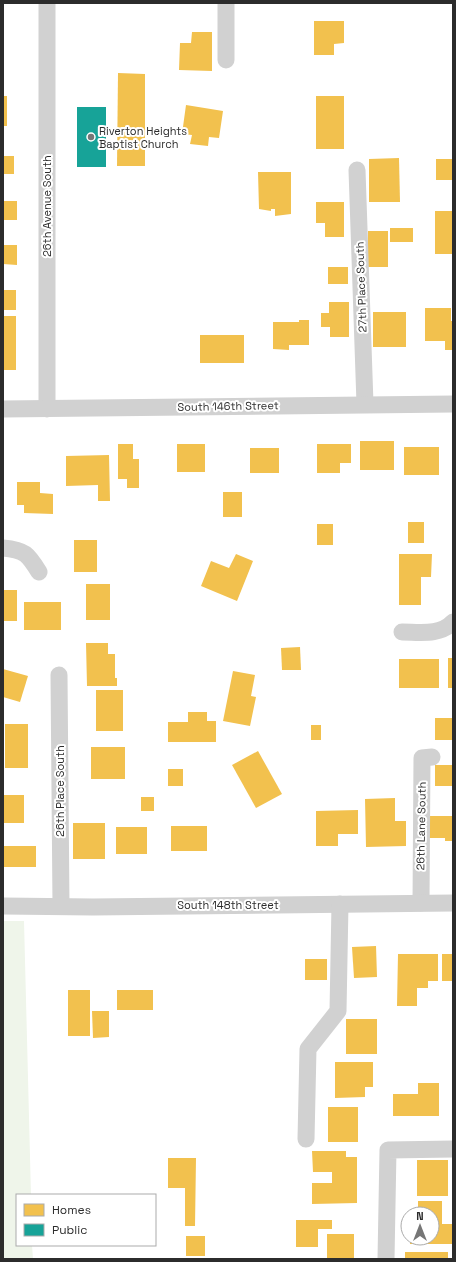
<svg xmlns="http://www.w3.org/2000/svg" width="456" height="1262" font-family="'Space Grotesk',sans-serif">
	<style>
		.green { fill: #eff5ea }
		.homes { fill: #f2c14e }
		.public { fill: #17a398 }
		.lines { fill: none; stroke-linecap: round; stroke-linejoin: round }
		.street { stroke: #d1d1d1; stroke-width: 17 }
		.poi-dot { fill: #767676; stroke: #fff; stroke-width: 1.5 }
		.labels { text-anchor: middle; stroke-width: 4; stroke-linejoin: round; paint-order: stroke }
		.poi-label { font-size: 11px; fill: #2c2c2c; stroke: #fff; text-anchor: start }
		.street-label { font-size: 11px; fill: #2c2c2c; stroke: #fff }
	</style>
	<rect width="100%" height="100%" fill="#fff"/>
	<path class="green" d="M 3,921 L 24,921 L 31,1195 L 17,1195 L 17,1245 L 32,1245 L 33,1259 L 3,1259 Z"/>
	<g class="homes">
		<path d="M 314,21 L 344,21 L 344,43 L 334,44 L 334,55 L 314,55 Z"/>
		<path d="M 192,32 L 212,32 L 212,71 L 179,70 L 180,43 L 191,43 Z"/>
		<path d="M 118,73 L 145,74 L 145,166 L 117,166 Z"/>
		<rect x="3" y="96" width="4" height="30"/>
		<rect x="316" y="96" width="28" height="53"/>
		<path d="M 186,105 L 223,111 L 219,138 L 209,137 L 208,146 L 190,144 L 192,135 L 182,134 Z"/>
		<rect x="3" y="156" width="11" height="18"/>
		<path d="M 399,158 L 400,202 L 369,202 L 369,159 Z"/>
		<rect x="436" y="159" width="17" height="21"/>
		<path d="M 258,172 L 291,172 L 291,214 L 275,216 L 275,209 L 271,209 L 271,211 L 259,209 Z"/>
		<rect x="3" y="201" width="14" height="19"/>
		<path d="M 316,202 L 344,202 L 344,237 L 325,237 L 325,223 L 316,223 Z"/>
		<rect x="435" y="211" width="18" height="43"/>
		<rect x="390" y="228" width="23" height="14"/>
		<rect x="368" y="231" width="20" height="36"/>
		<path d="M 3,245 L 17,245 L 17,265 L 3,264 Z"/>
		<rect x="328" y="267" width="20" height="17"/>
		<rect x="3" y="290" width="13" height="20"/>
		<path d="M 329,302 L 349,302 L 349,337 L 330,337 L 330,327 L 321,327 L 321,313 L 329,313 Z"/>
		<path d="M 425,308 L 451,308 L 451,321 L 453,321 L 453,350 L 445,350 L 445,341 L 425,341 Z"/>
		<rect x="373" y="312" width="33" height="35"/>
		<rect x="3" y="316" width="13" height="54"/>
		<path d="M 299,320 L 309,320 L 309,345 L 289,345 L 289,350 L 273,349 L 273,322 L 299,322 Z"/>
		<rect x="200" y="335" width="44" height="28"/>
		<rect x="360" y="441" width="34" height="29"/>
		<path d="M 118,444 L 133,444 L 133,459 L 139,459 L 139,488 L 127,488 L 127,479 L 118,479 Z"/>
		<rect x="177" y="444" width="28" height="28"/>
		<path d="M 317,444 L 351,444 L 351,463 L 340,463 L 340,473 L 317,473 Z"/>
		<rect x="404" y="447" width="35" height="28"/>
		<rect x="250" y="448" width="29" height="25"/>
		<path d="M 109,455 L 110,501 L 98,501 L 98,485 L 66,486 L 66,456 Z"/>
		<path d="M 17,482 L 40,482 L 40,493 L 53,494 L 53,514 L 24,513 L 24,505 L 17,505 Z"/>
		<rect x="223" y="492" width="19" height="25"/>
		<rect x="408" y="522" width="16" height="21"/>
		<rect x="317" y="524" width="16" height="21"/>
		<rect x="74" y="540" width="23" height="32"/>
		<path d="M 236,554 L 253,561 L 237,601 L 201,586 L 211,561 L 229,568 Z"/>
		<path d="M 399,554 L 432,554 L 431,577 L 421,577 L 421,605 L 399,605 Z"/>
		<rect x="86" y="584" width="24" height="36"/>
		<rect x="3" y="590" width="14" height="31"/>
		<rect x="24" y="602" width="37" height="28"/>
		<path d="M 86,643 L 108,643 L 108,654 L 115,654 L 115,678 L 117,678 L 117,686 L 87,686 Z"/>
		<path d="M 300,647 L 301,670 L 282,670 L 281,648 Z"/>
		<rect x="448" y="658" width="5" height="30"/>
		<rect x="399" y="659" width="40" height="29"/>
		<path d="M 3,669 L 28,676 L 20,702 L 3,697 Z"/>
		<path d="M 233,671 L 255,675 L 251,696 L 256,697 L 250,726 L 223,721 Z"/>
		<rect x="96" y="690" width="27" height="41"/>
		<path d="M 188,712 L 207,712 L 207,721 L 216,721 L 216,742 L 168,742 L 168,722 L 188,722 Z"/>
		<rect x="435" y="718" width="18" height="22"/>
		<rect x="5" y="724" width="23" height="44"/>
		<rect x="311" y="725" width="10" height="15"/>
		<rect x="91" y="747" width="34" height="32"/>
		<path d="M 258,751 L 282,794 L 256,808 L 232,765 Z"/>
		<rect x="435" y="765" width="18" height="21"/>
		<rect x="168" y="769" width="15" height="17"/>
		<rect x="3" y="795" width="21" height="28"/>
		<rect x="141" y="797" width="13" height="14"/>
		<path d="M 395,798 L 395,821 L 406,821 L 406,846 L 366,847 L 365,799 Z"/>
		<path d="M 358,810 L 358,834 L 338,834 L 338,846 L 316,846 L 316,811 Z"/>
		<path d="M 428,816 L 453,816 L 453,841 L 445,841 L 445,838 L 428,838 Z"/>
		<rect x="73" y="823" width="32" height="36"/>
		<rect x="171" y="826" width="36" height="25"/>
		<rect x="116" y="827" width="31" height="27"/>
		<rect x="3" y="846" width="33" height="21"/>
		<path d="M 376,946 L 377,977 L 354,978 L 352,947 Z"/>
		<path d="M 398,954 L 438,954 L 438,981 L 428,981 L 428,988 L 417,988 L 417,1006 L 397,1006 Z"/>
		<rect x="442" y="954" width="11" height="27"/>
		<rect x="305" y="959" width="22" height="21"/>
		<rect x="68" y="990" width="22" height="46"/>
		<rect x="117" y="990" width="36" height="20"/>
		<path d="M 92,1011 L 109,1011 L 109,1037 L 93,1038 Z"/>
		<rect x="346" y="1019" width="31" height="35"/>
		<path d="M 335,1062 L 373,1062 L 373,1087 L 365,1087 L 365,1097 L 335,1098 Z"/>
		<path d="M 418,1083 L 439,1083 L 439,1116 L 393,1116 L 393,1094 L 418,1094 Z"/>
		<rect x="328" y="1107" width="30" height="35"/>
		<path d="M 312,1151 L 346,1151 L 346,1157 L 357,1157 L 357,1203 L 312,1204 L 312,1183 L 332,1183 L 332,1172 L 313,1172 Z"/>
		<path d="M 168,1158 L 196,1158 L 195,1226 L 185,1226 L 185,1188 L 168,1188 Z"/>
		<rect x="417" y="1160" width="31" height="36"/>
		<path d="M 418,1201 L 442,1201 L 442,1224 L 452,1224 L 452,1244 L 410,1244 L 410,1238 L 432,1238 L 432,1214 L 418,1214 Z"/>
		<path d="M 296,1220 L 332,1220 L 332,1229 L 318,1229 L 318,1247 L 296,1247 Z"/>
		<rect x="327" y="1234" width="27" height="25"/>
		<rect x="186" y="1236" width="19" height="20"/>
		<rect x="405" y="1252" width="43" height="7"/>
	</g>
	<rect class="public" x="77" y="107" width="29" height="60"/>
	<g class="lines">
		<g class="street">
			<path d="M 47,3 L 47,409"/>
			<path d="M 226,3 L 226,60"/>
			<path d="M 357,170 L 365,404"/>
			<path d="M 3,409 L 453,404"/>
			<path d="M 3,548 C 25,550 28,554 39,572"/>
			<path d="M 402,632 C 419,632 440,636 453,622"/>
			<path d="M 59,675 L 61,906"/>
			<path d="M 421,903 L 422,758 L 432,757"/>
			<path d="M 3,906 L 93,907 L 453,903"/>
			<path d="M 306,1139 L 308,1049 L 338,1011 L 340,904"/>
			<path d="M 386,1259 L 388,1150 L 453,1149"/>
		</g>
	</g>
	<circle class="poi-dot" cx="91" cy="137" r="4"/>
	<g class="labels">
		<g class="poi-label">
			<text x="99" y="135">Riverton Heights<tspan x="99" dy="13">Baptist Church</tspan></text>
		</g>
		<g class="street-label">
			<text transform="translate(47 206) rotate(-90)" y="4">26th Avenue South</text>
			<text transform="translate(361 287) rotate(-92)" y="4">27th Place South</text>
			<text transform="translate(228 406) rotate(-1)" y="4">South 146th Street</text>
			<text transform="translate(60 791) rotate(-90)" y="4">26th Place South</text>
			<text transform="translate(421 826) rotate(-89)" y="4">26th Lane South</text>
			<text x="228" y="909">South 148th Street</text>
		</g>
	</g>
	<rect width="456" height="1262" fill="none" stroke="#2c2c2c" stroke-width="8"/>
	<rect x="16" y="1194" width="140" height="52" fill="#ffffff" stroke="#ababab"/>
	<rect x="24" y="1204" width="20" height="12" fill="#f2c14e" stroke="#ababab"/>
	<text x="52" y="1214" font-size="12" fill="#2c2c2c">Homes</text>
	<rect x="24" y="1224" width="20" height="12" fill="#17a398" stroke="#ababab"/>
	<text x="52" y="1234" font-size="12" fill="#2c2c2c">Public</text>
	<g transform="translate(420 1226)"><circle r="19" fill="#ffffff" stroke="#ababab"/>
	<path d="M0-3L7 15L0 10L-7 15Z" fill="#767676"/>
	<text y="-6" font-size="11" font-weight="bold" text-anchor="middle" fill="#2c2c2c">N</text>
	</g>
</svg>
